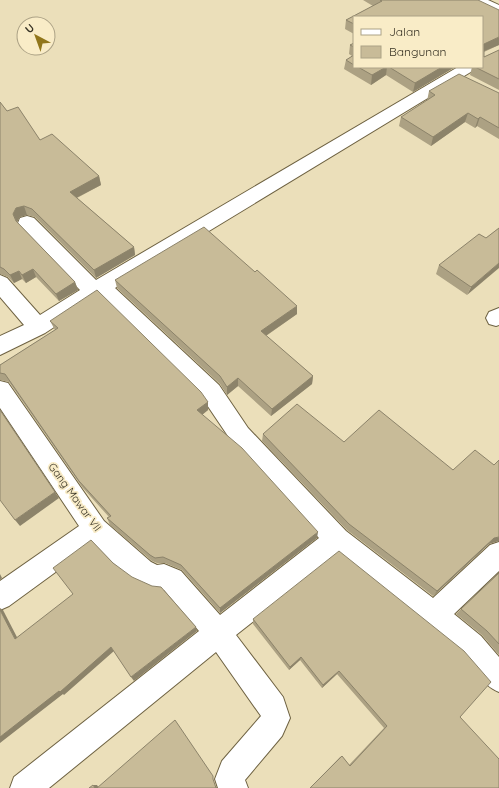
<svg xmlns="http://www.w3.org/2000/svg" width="499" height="788" font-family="Quicksand,sans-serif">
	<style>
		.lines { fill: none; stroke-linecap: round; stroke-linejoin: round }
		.lane-casing { stroke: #6e6242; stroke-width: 2 }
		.street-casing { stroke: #6e6242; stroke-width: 2 }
		.lane { fill: #fff; fill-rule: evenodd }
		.street { fill: #fff; fill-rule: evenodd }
		.wall { fill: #aca183 }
		.shaded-wall { fill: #8c836a }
		.building { fill: #c8bb98; stroke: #8c836a }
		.labels { text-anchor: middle; stroke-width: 3.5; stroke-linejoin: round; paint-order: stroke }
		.street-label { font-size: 11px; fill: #383325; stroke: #f9ecc7 }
	</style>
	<rect width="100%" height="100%" fill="#ebdfba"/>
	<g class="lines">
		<defs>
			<path id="lane" d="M 477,0 L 488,0 L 499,5 L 499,11 Z"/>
			<g id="street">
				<path d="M 458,67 L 477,67 L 474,70 L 115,288 L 219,385 L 248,428 L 346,531 L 433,598 L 490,545 L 499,542 L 499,571 L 454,614 L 481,636 L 499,657 L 499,692 C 481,685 474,666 460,654 C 420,619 378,588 337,555 L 236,635 L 283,697 L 290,718 L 282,736 L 245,780 L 248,788 L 218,788 L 215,779 L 222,761 L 261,716 L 216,652 L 49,788 L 10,788 L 14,777 L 199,631 L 164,590 C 138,593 112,561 94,544 L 9,606 L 0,610 L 0,581 L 79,526 L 0,408 L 0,381 L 8,383 L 104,521 L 151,562 L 157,565 L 164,564 L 181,571 L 220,615 L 319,538 L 232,442 L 203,399 L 100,297 L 45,333 L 0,355 L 0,336 L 24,325 L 0,297 L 0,275 L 7,278 L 40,315 L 80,290 L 20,228 L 18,223 L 20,218 L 27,216 L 34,218 L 96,280 Z"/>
				<path d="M 499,308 L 499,325 L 496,326 L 489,324 L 486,318 L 489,312 Z"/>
			</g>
		</defs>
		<use href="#lane" class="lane-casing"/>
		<use href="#street" class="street-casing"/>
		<use href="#lane" class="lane"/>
		<use href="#street" class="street"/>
	</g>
	<g class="wall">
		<path d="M 363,0 L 478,0 L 499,45 L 484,52 L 484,57 L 499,50 L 499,90 L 470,75 L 472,67 L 482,67 L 482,17 L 354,17 L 354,34 L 345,29 L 346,20 L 373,6 Z"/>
		<path d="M 354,43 L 354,67 L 455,67 L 413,92 L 386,75 L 371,85 L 344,69 L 346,60 L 352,56 L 349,54 L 350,45 Z"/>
		<path d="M 429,91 L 499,93 L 499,139 L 477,126 L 475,128 L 465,122 L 431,146 L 399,126 L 401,117 L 427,101 Z"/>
		<path d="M 0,102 L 7,111 L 40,140 L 99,176 L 101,185 L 77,198 L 134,247 L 135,255 L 96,278 L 35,217 L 27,215 L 20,217 L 17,222 L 75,282 L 78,290 L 59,301 L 36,277 L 26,283 L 22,279 L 14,283 L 8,277 L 0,274 Z"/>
		<path d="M 499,228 L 467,295 L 436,274 L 439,265 L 486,238 Z"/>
		<path d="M 115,280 L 297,314 L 266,336 L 313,376 L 312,384 L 271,416 L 238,386 L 227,395 L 220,384 L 117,288 Z"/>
		<path d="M 50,321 L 208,402 L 208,410 L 202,415 L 317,538 L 220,613 L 182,570 L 165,563 L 157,563 L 152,561 L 110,525 L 107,518 L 109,517 L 82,487 L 9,382 L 0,380 L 0,365 L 55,330 Z"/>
		<path d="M 263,434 L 344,442 L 453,470 L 494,465 L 489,544 L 433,596 L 347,530 L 262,441 Z"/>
		<path d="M 499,573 L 499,655 L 482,635 L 456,614 Z"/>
		<path d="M 253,619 L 460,717 L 499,788 L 310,788 L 340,757 L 342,756 L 349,765 L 384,728 L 337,674 L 322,688 L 300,660 L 289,670 L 253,624 Z"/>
	</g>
	<g class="shaded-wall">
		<path d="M 499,37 L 499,45 L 482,52 L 484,44 Z"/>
		<path d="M 386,67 L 387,67 L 386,75 L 371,85 L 372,75 Z"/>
		<path d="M 442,67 L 455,67 L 413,92 L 415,83 Z"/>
		<path d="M 468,113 L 465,122 L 431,146 L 433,137 Z"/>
		<path d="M 480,117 L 477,126 L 475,128 L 478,119 Z"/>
		<path d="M 99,176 L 101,185 L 72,200 L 70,192 Z"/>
		<path d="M 24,206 L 27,215 L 20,217 L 17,222 L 13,214 L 16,208 Z"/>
		<path d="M 134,247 L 135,255 L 96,278 L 94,270 Z"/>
		<path d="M 499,263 L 499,268 L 467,295 L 471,287 Z"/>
		<path d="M 33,269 L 36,277 L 26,283 L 22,275 Z"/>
		<path d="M 19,271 L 22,279 L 14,283 L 10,275 Z"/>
		<path d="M 75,282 L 78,290 L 59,301 L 56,294 Z"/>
		<path d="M 297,306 L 297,314 L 261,339 L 261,331 Z"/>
		<path d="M 313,376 L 312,384 L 271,416 L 272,409 Z"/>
		<path d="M 238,378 L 238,386 L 227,395 L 227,387 Z"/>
		<path d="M 208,402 L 208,410 L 198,418 L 197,410 Z"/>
		<path d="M 55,492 L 59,498 L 20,526 L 15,520 Z"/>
		<path d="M 318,532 L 317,538 L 220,613 L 220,608 Z"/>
		<path d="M 499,537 L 499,541 L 489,544 L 433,596 L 437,591 L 494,538 Z"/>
		<path d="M 0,574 L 2,578 L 0,580 Z"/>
		<path d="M 0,608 L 3,610 L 20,643 L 15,639 L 0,610 Z"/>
		<path d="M 196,627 L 197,631 L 134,681 L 131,677 Z"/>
		<path d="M 111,647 L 114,651 L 64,695 L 63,694 L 0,743 L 0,737 Z"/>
		<path d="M 301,657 L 300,660 L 289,670 L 290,667 Z"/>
		<path d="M 339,671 L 337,674 L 322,688 L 323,685 Z"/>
		<path d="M 93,785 L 97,785 L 99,788 L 95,788 Z"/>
	</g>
	<g class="building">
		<path d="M 380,0 L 478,0 L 499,10 L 499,37 L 484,44 L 484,57 L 499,50 L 499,79 L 475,67 L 482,67 L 482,17 L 354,17 L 354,24 L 346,20 L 382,1 Z"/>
		<path d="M 354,43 L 354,47 L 350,45 Z"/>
		<path d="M 354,55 L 354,65 L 346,60 Z"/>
		<path d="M 358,67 L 386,67 L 372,75 Z"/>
		<path d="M 389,67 L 442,67 L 415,83 Z"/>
		<path d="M 459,74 L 499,93 L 499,128 L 480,117 L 478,119 L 468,113 L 433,137 L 401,117 L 435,95 L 429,91 Z"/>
		<path d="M 0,102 L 7,111 L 18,107 L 40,140 L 52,134 L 99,176 L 70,192 L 134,247 L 94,270 L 32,209 L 24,206 L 16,208 L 13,214 L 16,221 L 75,282 L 56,294 L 33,269 L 22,275 L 19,271 L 10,275 L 4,269 L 0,267 Z"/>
		<path d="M 204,227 L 255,272 L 257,270 L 297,306 L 261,331 L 313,376 L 272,409 L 238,378 L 227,387 L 220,376 L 115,280 Z"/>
		<path d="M 499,228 L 499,263 L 471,287 L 439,265 L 479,234 L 486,238 Z"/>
		<path d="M 97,290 L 201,392 L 208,402 L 197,410 L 242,448 L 318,532 L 220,608 L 181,565 L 163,557 L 155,558 L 150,555 L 107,518 L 111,516 L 79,481 L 5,374 L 0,373 L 0,365 L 58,328 L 50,321 Z"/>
		<path d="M 297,404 L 344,442 L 379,410 L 453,470 L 475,450 L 494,465 L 499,460 L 499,537 L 494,538 L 437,591 L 349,524 L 263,434 Z"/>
		<path d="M 0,410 L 55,492 L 15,520 L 0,500 Z"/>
		<path d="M 91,540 L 113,563 L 132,577 L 152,586 L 161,587 L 196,627 L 131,677 L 111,647 L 60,692 L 59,691 L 0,737 L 0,610 L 15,639 L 73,594 L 53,568 Z"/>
		<path d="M 339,551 L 464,651 L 491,682 L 460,717 L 499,759 L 499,788 L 310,788 L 342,756 L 350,766 L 387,726 L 339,671 L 323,685 L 301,657 L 290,667 L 253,619 Z"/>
		<path d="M 499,573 L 499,644 L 487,631 L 461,609 Z"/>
		<path d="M 175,720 L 213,776 L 213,779 L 216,788 L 217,788 L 97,788 Z"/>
		<path d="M 93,785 L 95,788 L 89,788 Z"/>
	</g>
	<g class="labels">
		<g class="street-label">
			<text transform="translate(75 497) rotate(54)" y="4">Gang Mawar VII</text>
		</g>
	</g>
	<rect x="353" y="16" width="130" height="52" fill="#f9ecc7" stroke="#aca286"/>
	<rect x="361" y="29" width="20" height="6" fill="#ffffff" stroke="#aca286"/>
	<text x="389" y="36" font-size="12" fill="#383325">Jalan</text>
	<rect x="361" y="46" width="20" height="12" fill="#c8bb98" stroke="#aca286"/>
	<text x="389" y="56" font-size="12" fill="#383325">Bangunan</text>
	<g transform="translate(36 36) rotate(319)"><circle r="19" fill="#f9ecc7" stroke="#aca286"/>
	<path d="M0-3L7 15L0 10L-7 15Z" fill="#91761b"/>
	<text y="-6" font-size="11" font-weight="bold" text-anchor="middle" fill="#383325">U</text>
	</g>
</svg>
